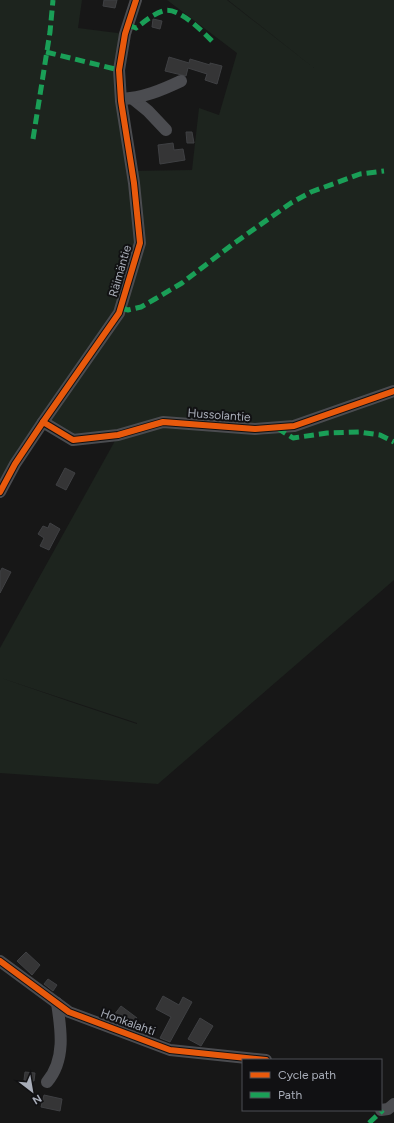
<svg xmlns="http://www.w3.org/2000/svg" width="394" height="1123" font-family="Figtree,sans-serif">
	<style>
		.green { fill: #1d241e; fill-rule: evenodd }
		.building { fill: #353536; stroke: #3f4043 }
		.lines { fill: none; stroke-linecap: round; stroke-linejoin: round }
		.minor { stroke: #4b4c50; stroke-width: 12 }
		.quiet { stroke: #1a9f57; stroke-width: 5; stroke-dasharray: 10 5; stroke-linecap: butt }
		.cycleway-casing { stroke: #111113; stroke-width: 8 }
		.cycleway { stroke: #e8590c; stroke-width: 6 }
		.labels { text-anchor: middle; stroke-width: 4; stroke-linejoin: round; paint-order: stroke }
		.street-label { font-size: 12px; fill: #a8adb8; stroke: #111113 }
	</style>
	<rect width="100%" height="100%" fill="#171717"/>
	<g class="green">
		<path d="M 0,0 L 82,0 L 78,28 L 125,34 L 119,70 L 132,171 L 192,170 L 199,108 L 219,115 L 237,53 L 167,0 L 227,0 L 314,68 L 228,0 L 394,0 L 394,390 L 294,426 L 163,422 L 73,440 L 43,422 L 0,491 Z"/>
		<path d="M 394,394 L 394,580 L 158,784 L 0,773 L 0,648 L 116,439 L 162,426 L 262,435 L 295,429 ZM 1,678 L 137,723 L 137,724 L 74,703 Z"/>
	</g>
	<g class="building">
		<path d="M 104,0 L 117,0 L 115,8 L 103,6 Z"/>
		<path d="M 153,19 L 162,21 L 160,29 L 152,27 Z"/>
		<path d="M 169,57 L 189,63 L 190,59 L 210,65 L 210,63 L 222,66 L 217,84 L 205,80 L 207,74 L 188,68 L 186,76 L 165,71 Z"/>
		<path d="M 186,132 L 192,132 L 194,143 L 187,143 Z"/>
		<path d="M 173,143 L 174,150 L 183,149 L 185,160 L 160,164 L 158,145 Z"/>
		<path d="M 65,468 L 75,473 L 66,490 L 56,485 Z"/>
		<path d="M 50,523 L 60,529 L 49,550 L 40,546 L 44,538 L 38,534 L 43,526 L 48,528 Z"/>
		<path d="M 2,568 L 11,572 L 0,593 L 0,572 Z"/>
		<path d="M 26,952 L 40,965 L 32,975 L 17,961 Z"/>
		<path d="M 48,979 L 57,985 L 53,991 L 44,984 Z"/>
		<path d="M 163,996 L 179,1005 L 183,997 L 192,1002 L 170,1042 L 160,1038 L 171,1017 L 156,1009 Z"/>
		<path d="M 121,1006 L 137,1018 L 131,1027 L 114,1015 Z"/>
		<path d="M 200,1018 L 213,1026 L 201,1046 L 188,1039 Z"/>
		<path d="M 25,1072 L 35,1073 L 34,1081 L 24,1080 Z"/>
		<path d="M 44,1095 L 62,1099 L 60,1111 L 41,1107 Z"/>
	</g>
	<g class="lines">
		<g class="minor">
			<path d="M 132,98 L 148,111 L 166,130"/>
			<path d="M 121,99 C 143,98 162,90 181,81"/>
			<path d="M 43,422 L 73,440 L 118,435 L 163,422 L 255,429 L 294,426 L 394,391"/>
			<path d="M 0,492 L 15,464 L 43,422 L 119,313 L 140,243 L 134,183 L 121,101 L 119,70 L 125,34 L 136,0"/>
			<path d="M 0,961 L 69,1012 L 170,1050 L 266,1060"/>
			<path d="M 47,1082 C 66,1060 61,1029 57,1003"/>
			<path d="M 381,1110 L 388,1109 L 394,1104"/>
		</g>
		<g class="quiet">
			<path d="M 128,25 L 136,28 C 144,22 153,14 163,11 C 178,6 202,31 212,41"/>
			<path d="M 46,52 L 119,70"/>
			<path d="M 33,139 L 50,32 L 53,0"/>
			<path d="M 121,308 L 128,310 L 141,307 L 155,299 L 182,283 L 233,244 L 291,203 L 311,192 L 360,174 L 384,171"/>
			<path d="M 277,428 L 293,438 L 327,433 L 359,432 L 380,435 L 394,442"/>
			<path d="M 369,1123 L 383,1110"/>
		</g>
		<defs>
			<g id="cycleway">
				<path d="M 43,422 L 73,440 L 118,435 L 163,422 L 255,429 L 294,426 L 394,391"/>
				<path d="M 0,492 L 15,464 L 43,422 L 119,313 L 140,243 L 134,183 L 121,101 L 119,70 L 125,34 L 136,0"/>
				<path d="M 0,961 L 69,1012 L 170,1050 L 266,1060"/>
			</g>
		</defs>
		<use href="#cycleway" class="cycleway-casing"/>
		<use href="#cycleway" class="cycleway"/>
	</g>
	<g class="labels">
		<g class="street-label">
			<text transform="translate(120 271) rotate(-74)" y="4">Räimäntie</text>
			<text transform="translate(219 415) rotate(4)" y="4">Hussolantie</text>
			<text transform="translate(128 1022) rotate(20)" y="4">Honkalahti</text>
		</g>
	</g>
	<rect x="242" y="1059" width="140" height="52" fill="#111113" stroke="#4d4f55"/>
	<rect x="250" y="1072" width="20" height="6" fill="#e8590c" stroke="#4d4f55"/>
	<text x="278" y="1079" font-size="12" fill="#a8adb8">Cycle path</text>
	<rect x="250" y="1092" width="20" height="6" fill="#1a9f57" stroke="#4d4f55"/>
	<text x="278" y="1099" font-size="12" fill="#a8adb8">Path</text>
	<g transform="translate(32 1091) rotate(149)" stroke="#111113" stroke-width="3" paint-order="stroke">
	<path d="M0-3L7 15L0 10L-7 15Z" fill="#a8adb8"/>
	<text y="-6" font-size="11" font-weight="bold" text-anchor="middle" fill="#a8adb8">N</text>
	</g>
</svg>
